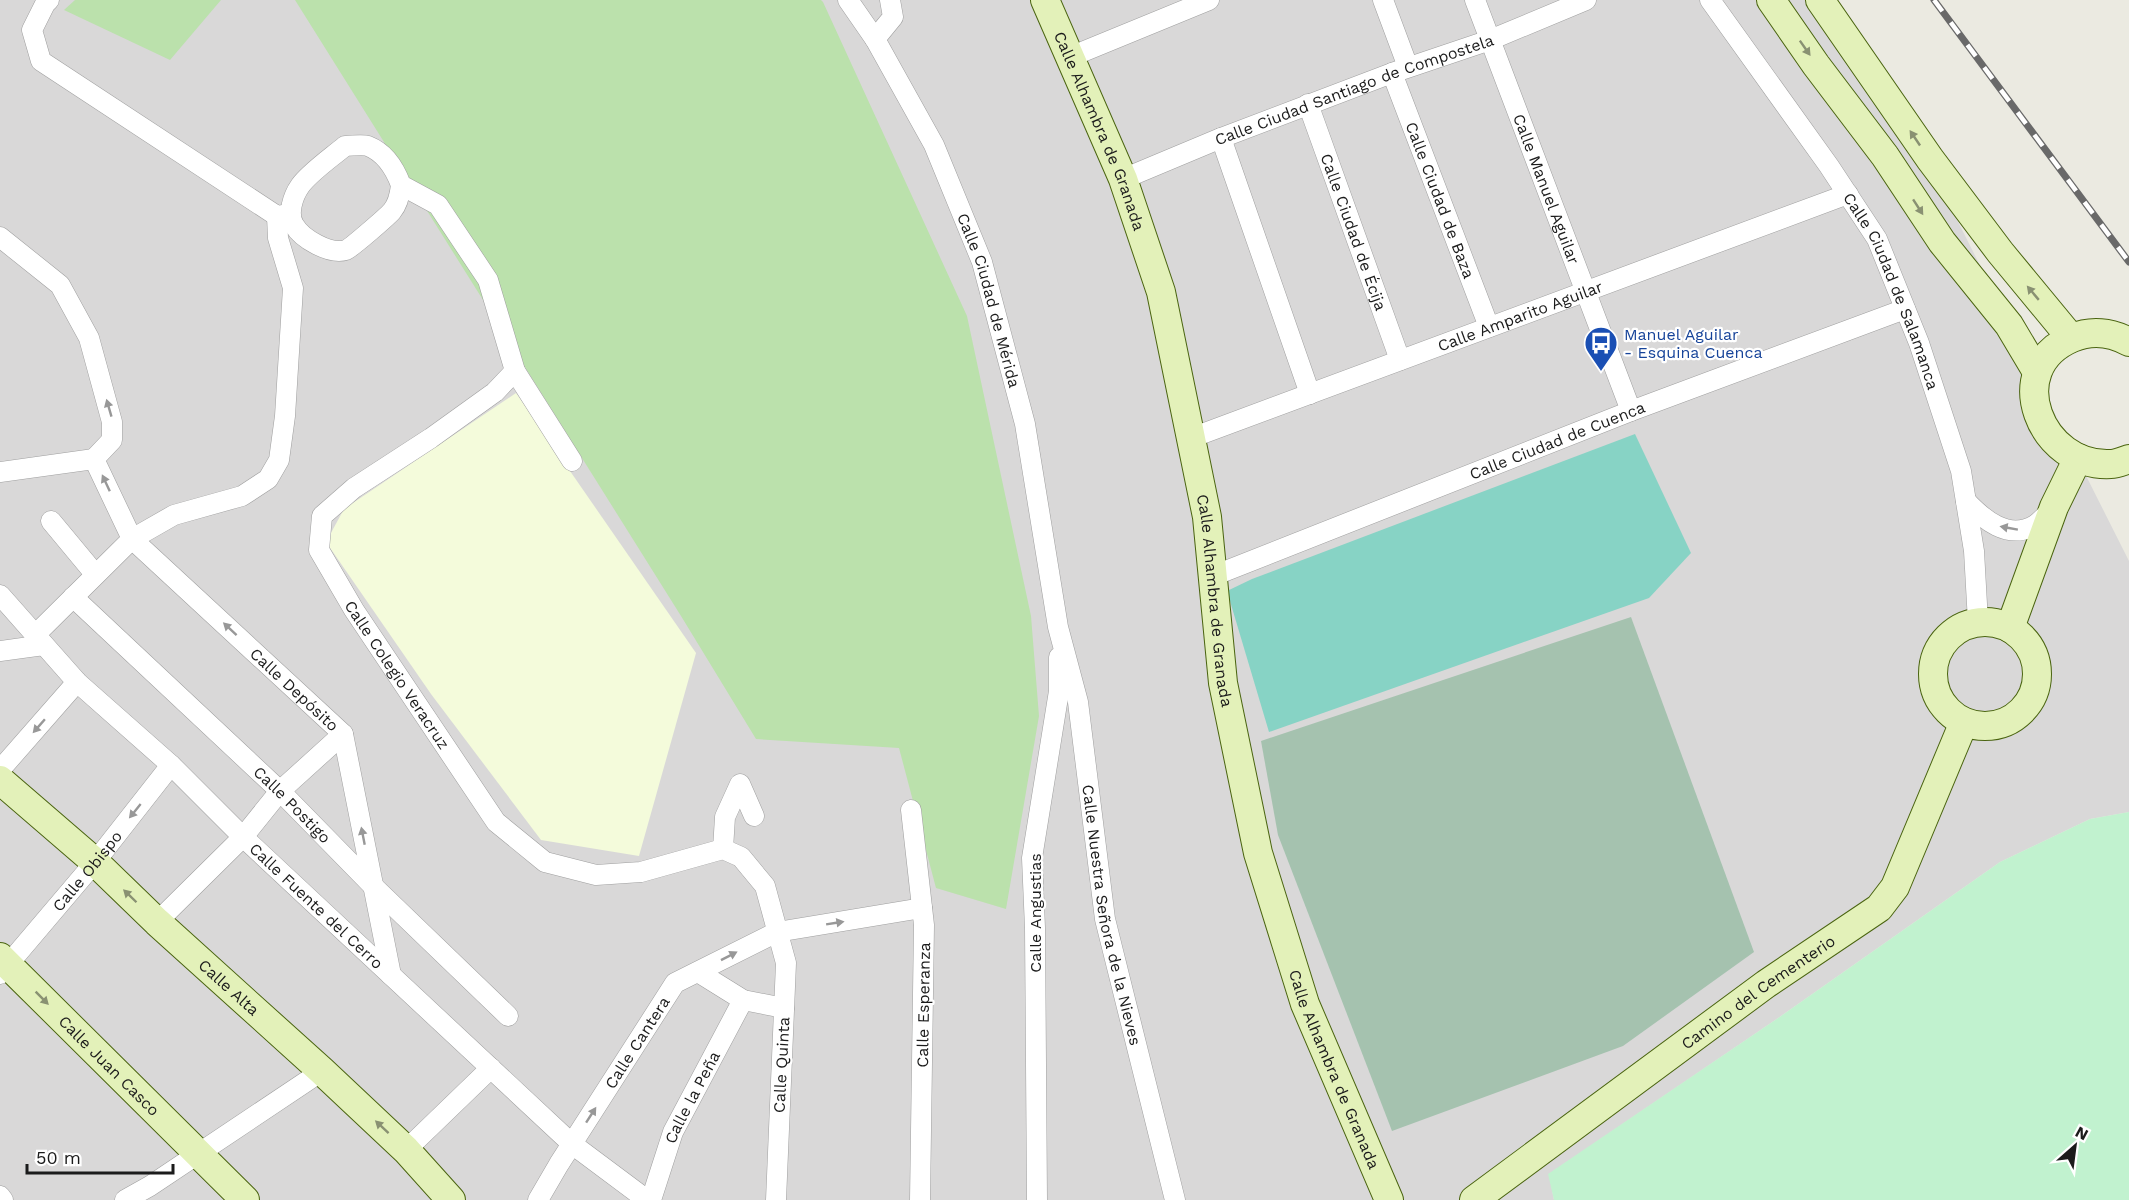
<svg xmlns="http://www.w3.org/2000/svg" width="2129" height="1200" font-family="'Work Sans',sans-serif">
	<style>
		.residential { fill: #d9d8d8 }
		.education { fill: #f4fbdb }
		.grass { fill: #bbe1ac }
		.cemetery { fill: #a5c2af }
		.park { fill: #c1f2cf }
		.pitch { fill: #87d3c5 }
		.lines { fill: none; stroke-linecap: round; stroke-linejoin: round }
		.street-casing { stroke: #9f9f9f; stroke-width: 21 }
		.secondary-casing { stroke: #4a6410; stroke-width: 30 }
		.street { stroke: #fff; stroke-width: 20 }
		.secondary { stroke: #e3f1b9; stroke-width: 28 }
		.rail-casing { stroke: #696969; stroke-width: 7 }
		.rail { stroke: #fff; stroke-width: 4.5; stroke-dasharray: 14; stroke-linecap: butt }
		.oneway { fill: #899172 }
		.oneway2 { fill: #989898 }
		.labels { text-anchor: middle; stroke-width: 4.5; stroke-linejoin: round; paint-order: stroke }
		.street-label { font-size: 16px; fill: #1b1b1b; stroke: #fff }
		.transit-label { font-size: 16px; fill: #164399; stroke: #fff; text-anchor: start }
	</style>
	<rect width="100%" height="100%" fill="#ebeae1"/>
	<path class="residential" d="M 0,0 L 1824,0 L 1883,73 L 2129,561 L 2129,812 L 2090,819 L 2000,862 L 1781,1016 L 1549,1174 L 1554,1200 L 0,1200 Z"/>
	<path class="education" d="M 516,393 L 696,653 L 639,856 L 541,840 L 431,694 L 326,542 L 344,509 Z"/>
	<g class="grass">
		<path d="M 75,0 L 221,0 L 170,60 L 64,10 Z"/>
		<path d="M 295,0 L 821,0 L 823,2 L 967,316 L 1031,616 L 1039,716 L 1006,909 L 936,888 L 899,748 L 756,739 L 681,616 Z"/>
	</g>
	<path class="cemetery" d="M 1631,617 L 1754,952 L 1623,1046 L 1392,1131 L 1278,835 L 1261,741 Z"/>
	<path class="park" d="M 2129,812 L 2129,1200 L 1554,1200 L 1548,1174 L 1781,1016 L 2000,862 L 2090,819 Z"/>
	<path class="pitch" d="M 1635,434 L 1691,553 L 1649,598 L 1269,732 L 1227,591 L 1252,579 Z"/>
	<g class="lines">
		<defs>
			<g id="street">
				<path d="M 49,0 L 45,4 L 32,30 L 41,61 L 277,216 L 288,214"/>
				<path id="s1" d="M 848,0 L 875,39 L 934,145 L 982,262 L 1025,424 L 1058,627 L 1078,702 L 1105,919 L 1175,1200"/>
				<path d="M 1383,0 L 1408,67"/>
				<path id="s2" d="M 1475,0 L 1631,411"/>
				<path id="s3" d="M 1710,0 L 1829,166 L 1877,239 L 1919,343 L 1961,471 L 1974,551 L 1978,622"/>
				<path d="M 875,39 L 893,17 L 890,0"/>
				<path d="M 1070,57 L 1209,0"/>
				<path id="s4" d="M 1392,73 L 1489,327"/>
				<path id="s5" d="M 1308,104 L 1400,360"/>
				<path d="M 1221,138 L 1310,394"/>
				<path id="s6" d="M 1123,179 L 1221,138 L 1392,73 L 1490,40 L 1586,0"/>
				<path d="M 401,185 C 400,194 398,204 392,211 C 388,216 351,248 346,250 C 330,255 302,239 294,225 C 287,214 293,196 300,186 C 309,173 332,157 345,146 C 352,146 362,144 368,146 C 386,153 395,169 401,185 L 438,205 L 488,280 L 515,371"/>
				<path d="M 0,237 L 60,285 L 89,338 L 112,422 L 112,440 L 94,459"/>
				<path id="s7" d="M 1191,438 L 1848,194"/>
				<path id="s8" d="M 94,459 L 132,539 L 343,734 L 391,975"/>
				<path id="s9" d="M 572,461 L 515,371 L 495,392 L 431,438 L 354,488 L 322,516 L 319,550 L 354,610 L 496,822 L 545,862 L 596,875 L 641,872 L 723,849 L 741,857 L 765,886 L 786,963 L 776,1200"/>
				<path d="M 0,472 L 94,459"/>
				<path d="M 1966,501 C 1983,519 2008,541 2035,525 C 2041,521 2047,514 2052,509"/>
				<path d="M 51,521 L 95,574"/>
				<path id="s10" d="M 1213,576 L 1631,411 L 1905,309"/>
				<path id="s11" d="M 0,595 L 77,682 L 171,765 L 243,837 L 572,1144 L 647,1200"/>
				<path id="s12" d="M 73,597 L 280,791 L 373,886 L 508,1016"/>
				<path d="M 35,635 L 132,539 L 174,515 L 242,496 L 268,479 L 279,460 L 285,416 L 293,288 L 278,238 L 277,216"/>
				<path d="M 0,651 L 44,645"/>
				<path d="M 0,770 L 77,682"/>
				<path d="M 911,810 L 924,925 L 920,1200"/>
				<path d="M 723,849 L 725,817 L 740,784 L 754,816"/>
				<path d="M 157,922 L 243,837 L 280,791 L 343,734"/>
				<path d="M 698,972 L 743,1000 L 784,1008"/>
				<path id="s13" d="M 0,974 L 95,862 L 171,765"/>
				<path d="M 406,1150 L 491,1068"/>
				<path d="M 0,1196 L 3,1200"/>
				<path d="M 125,1200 L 150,1186 L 322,1071"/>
				<path id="s14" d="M 538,1200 L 559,1164 L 675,983 L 777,932 L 922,908"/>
				<path id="s15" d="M 651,1200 L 673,1132 L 743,1000"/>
				<path d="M 1037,1200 L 1035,928 L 1032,858 L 1059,691 L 1059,657"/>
			</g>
			<g id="secondary">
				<path id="s16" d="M 1045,0 L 1123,179 L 1161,292 L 1207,517 L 1223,683 L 1258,853 L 1305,1004 L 1389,1200"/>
				<path d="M 1771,0 L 1816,65 L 1885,156 L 1942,242 L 2009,325 L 2037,372"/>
				<path d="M 1820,0 L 1930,159 L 2000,252 L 2071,338"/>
				<path d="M 2129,342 C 2111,332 2091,330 2072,338 C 2000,369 2041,468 2111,464 C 2117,464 2123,461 2129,459"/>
				<circle cx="1985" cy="674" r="52"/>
				<path d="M 2010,628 L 2054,507 L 2078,458"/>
				<path id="s17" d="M 0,780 L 95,862 L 157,922 L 322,1071 L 406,1150 L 451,1200"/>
				<path id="s18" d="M 0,957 L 245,1200"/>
				<path id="s19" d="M 1474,1200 L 1766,984 L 1879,908 L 1895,887 L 1964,722"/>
			</g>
		</defs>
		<use href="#street" class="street-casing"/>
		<use href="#secondary" class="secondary-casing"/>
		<use href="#street" class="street"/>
		<use href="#secondary" class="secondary"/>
		<defs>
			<path id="rail" d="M 1934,0 L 2129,262"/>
		</defs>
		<use href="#rail" class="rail-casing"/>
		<use href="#rail" class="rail"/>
	</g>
	<defs><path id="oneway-solid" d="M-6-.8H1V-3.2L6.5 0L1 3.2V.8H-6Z" transform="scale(1.5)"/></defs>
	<g class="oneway">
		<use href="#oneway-solid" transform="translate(1805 48) rotate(55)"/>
		<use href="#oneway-solid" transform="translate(1915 138) rotate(-124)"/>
		<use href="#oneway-solid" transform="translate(1918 207) rotate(57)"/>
		<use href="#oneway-solid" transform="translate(2033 293) rotate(-130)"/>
		<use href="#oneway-solid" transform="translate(130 896) rotate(-136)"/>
		<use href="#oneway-solid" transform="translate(42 998) rotate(45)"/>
		<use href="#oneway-solid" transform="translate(382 1127) rotate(-137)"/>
	</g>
	<g class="oneway2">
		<use href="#oneway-solid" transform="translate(109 408) rotate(-106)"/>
		<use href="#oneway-solid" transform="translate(106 483) rotate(-115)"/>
		<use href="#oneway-solid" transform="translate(2009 528) rotate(-170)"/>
		<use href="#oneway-solid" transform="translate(230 629) rotate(-137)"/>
		<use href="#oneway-solid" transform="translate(39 726) rotate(131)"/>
		<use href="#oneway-solid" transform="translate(135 811) rotate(129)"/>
		<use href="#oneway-solid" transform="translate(363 836) rotate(-101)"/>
		<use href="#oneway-solid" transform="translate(835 923) rotate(-9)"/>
		<use href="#oneway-solid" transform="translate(729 956) rotate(-27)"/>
		<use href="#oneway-solid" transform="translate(591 1115) rotate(-57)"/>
	</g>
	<defs>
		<symbol id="bus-pin" viewBox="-11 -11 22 30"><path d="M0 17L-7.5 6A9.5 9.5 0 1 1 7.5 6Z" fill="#1a4fb4" stroke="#fff"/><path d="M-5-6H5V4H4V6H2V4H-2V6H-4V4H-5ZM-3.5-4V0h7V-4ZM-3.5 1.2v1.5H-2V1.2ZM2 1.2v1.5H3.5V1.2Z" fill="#fff"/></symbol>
	</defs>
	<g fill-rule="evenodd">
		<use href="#bus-pin" x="1582" y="324" width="38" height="52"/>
	</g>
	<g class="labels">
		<g class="street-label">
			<text dy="6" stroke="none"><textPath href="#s6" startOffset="248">Calle Ciudad Santiago de Compostela</textPath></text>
			<text dy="6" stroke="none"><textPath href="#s16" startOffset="142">Calle Alhambra de Granada</textPath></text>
			<text dy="6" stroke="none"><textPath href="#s2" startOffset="202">Calle Manuel Aguilar</textPath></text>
			<text dy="6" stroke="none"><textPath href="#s4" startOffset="136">Calle Ciudad de Baza</textPath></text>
			<text dy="6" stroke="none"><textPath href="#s5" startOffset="136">Calle Ciudad de Écija</textPath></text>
			<text dy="6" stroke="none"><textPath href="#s3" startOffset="345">Calle Ciudad de Salamanca</textPath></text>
			<text dy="6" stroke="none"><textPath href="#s1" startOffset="334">Calle Ciudad de Mérida</textPath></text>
			<text dy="6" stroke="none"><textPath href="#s7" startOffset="351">Calle Amparito Aguilar</textPath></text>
			<text dy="6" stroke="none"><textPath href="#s10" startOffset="370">Calle Ciudad de Cuenca</textPath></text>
			<text dy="6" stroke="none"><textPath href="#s16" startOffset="628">Calle Alhambra de Granada</textPath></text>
			<text dy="6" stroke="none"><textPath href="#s9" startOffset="530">Calle Colegio Veracruz</textPath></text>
			<text dy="6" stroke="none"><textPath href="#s8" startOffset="310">Calle Depósito</textPath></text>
			<text dy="6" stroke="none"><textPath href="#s12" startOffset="302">Calle Postigo</textPath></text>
			<text dy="6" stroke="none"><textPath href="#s13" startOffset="135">Calle Obispo</textPath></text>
			<text dy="6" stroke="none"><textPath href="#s11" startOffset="444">Calle Fuente del Cerro</textPath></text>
			<text transform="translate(1035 913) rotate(-90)" y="6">Calle Angustias</text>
			<text dy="6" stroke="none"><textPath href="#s1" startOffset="962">Calle Nuestra Señora de la Nieves</textPath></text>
			<text dy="6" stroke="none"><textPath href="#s17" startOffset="309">Calle Alta</textPath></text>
			<text dy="6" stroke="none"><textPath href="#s19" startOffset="352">Camino del Cementerio</textPath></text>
			<text transform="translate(923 1005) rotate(-89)" y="6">Calle Esperanza</text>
			<text dy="6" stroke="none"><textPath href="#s14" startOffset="186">Calle Cantera</textPath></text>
			<text dy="6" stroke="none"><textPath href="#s18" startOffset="154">Calle Juan Casco</textPath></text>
			<text transform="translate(781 1065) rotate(-87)" y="6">Calle Quinta</text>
			<text dy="6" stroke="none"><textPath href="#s16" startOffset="1114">Calle Alhambra de Granada</textPath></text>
			<text dy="6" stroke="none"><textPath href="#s15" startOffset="111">Calle la Peña</textPath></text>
		</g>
		<g class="transit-label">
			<text x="1624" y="340">Manuel Aguilar<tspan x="1624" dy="18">- Esquina Cuenca</tspan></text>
		</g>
	</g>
	<g transform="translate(2075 1146) rotate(28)" stroke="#ffffff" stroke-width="4.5" paint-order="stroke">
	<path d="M0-4.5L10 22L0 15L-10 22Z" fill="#1b1b1b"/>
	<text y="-9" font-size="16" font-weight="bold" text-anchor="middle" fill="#1b1b1b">N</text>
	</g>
	<path d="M27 1164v9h146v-9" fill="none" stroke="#1b1b1b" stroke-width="3"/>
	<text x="36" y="1164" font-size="18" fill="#1b1b1b" stroke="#ffffff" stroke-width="4.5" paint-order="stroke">50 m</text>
</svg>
